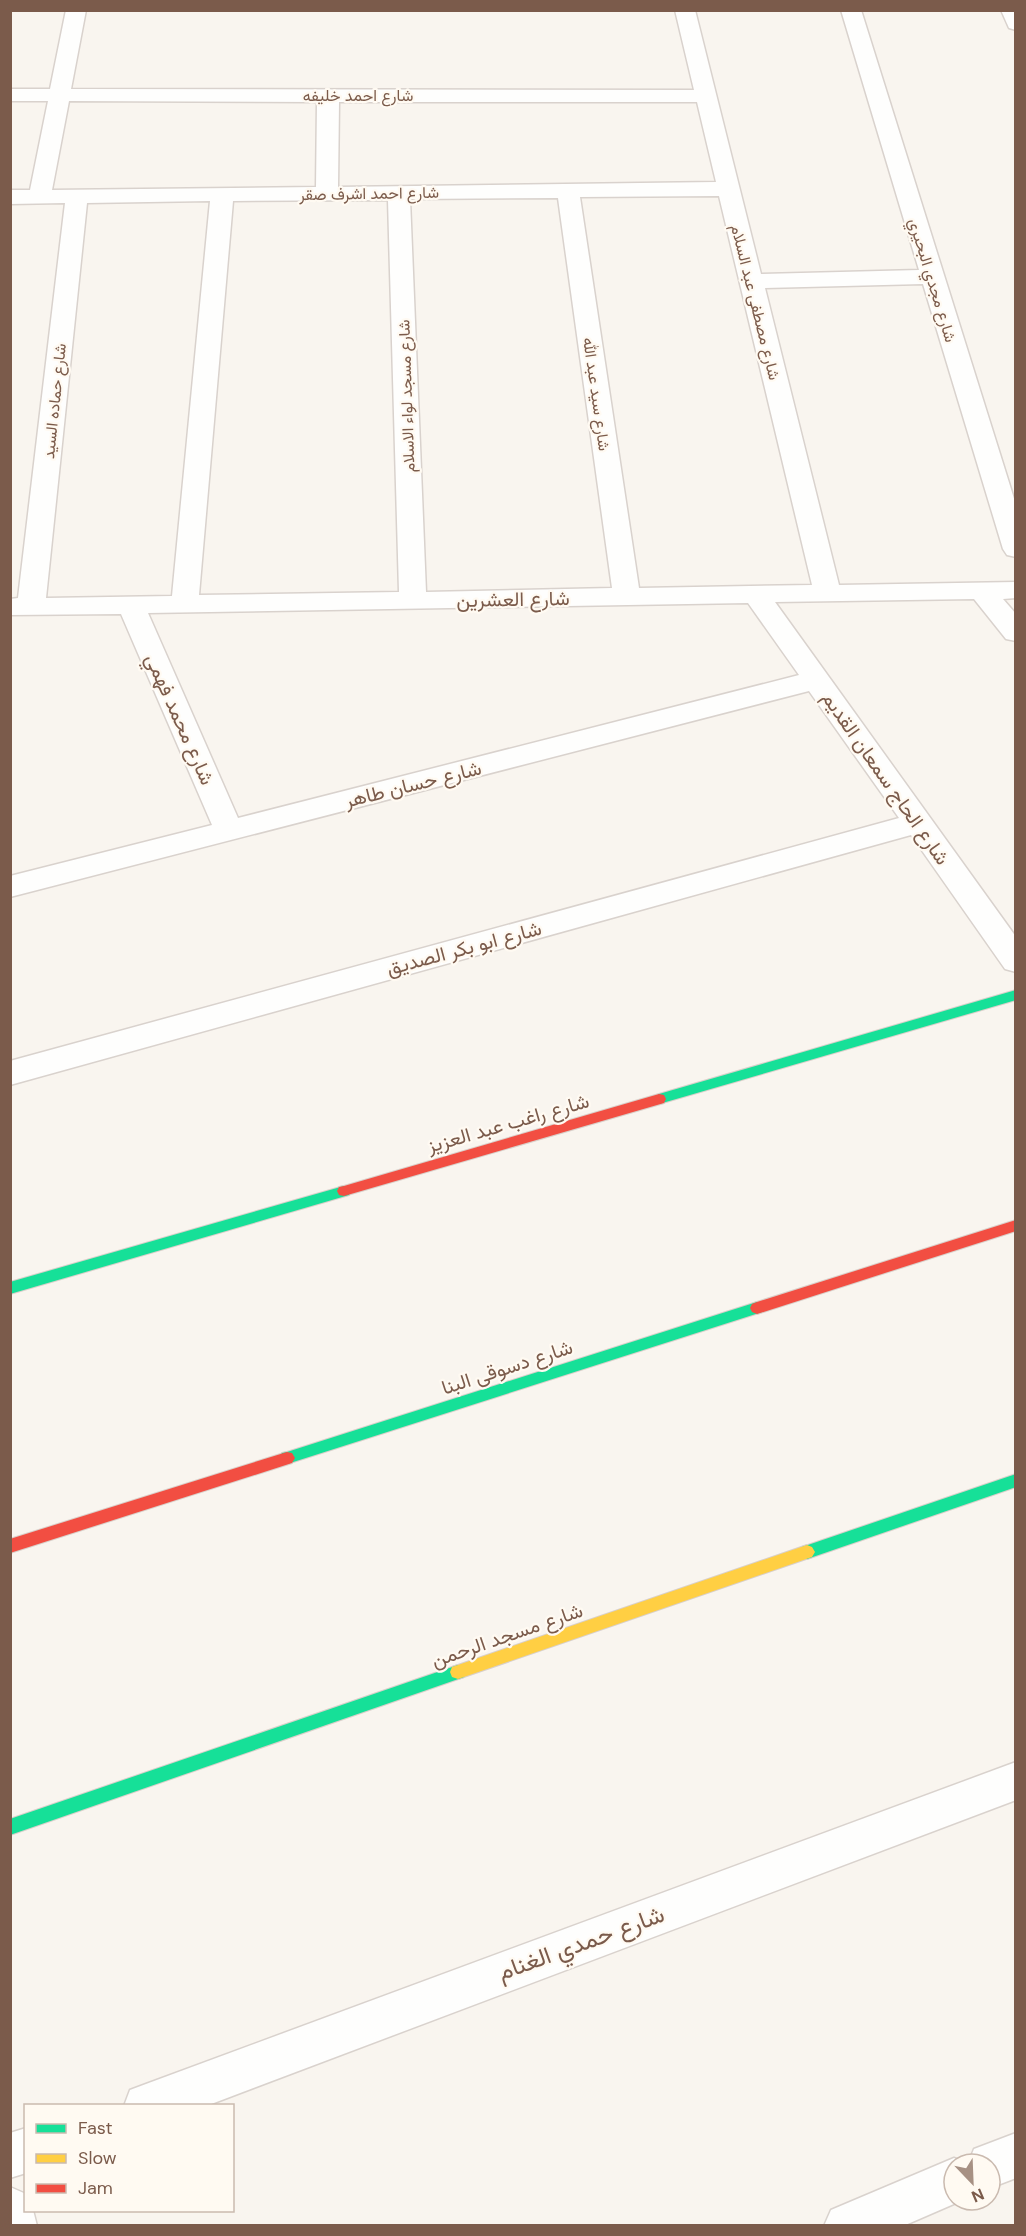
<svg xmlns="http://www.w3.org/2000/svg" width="1026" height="2236" font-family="'DM Sans',Vazirmatn,sans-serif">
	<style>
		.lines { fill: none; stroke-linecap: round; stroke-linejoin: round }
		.street-casing { stroke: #d9d2cd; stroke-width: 3 }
		.fast-casing { stroke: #d9d0ca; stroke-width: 2 }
		.slow-casing { stroke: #d9d0ca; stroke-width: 2 }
		.jam-casing { stroke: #d9d0ca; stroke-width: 2 }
		.street { fill: #fefefd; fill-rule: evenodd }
		.fast { fill: #16e098; fill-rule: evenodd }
		.slow { fill: #ffcf43; fill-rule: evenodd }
		.jam { fill: #f24e42; fill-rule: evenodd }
		.labels { text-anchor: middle; stroke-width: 4.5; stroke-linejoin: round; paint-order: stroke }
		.far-street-label { font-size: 16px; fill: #7b5b4b; stroke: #fffaf2 }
		.street-label { font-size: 20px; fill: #7b5b4b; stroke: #fffaf2 }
		.near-street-label { font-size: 24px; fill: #7b5b4b; stroke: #fffaf2 }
	</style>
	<rect width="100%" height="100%" fill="#f9f5ef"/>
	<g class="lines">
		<defs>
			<g id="street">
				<path d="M 66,10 L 86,10 L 71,89 L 694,90 L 675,10 L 695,10 L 761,274 L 919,270 L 841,10 L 861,10 L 1016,505 L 1016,557 L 1007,555 L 1003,549 L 923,284 L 765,288 L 839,585 L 1016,582 L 1016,598 L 1003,599 L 1016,614 L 1016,641 L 1006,639 L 974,599 L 775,602 L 1016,937 L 1016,972 L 1005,969 L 911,835 L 10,1085 L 10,1061 L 899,818 L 809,691 L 10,897 L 10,876 L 212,825 L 121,614 L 10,615 L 10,599 L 18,598 L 65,203 L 10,204 L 10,190 L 30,190 L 48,101 L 10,101 L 10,89 L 50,89 ZM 69,101 L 317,102 L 316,187 L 52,190 ZM 339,102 L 697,102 L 716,182 L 338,187 ZM 719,196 L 812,585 L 639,588 L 580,197 ZM 558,198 L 612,588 L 426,592 L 410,199 ZM 388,200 L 399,592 L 199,595 L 233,201 ZM 210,201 L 172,596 L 46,598 L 87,203 ZM 748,603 L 799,675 L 238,818 L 148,613 Z"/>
				<path d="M 1001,10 L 1016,10 L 1016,30 L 1009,28 Z"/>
				<path d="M 1016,1762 L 1016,1800 L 206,2106 L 124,2106 L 130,2090 L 146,2084 Z"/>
				<path d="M 26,2128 L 26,2173 L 10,2178 L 10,2133 Z"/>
				<path d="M 1016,2133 L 1016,2178 L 990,2188 L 990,2164 L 968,2164 L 974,2149 Z"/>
				<path d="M 954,2158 L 968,2164 L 954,2164 L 954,2200 L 963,2200 L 903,2226 L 824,2226 L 831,2210 Z"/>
				<path d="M 10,2187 L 26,2194 L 26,2210 L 33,2210 L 37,2226 L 10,2226 Z"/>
			</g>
			<g id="fast">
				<path d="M 1016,990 L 1016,1000 L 659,1104 L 652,1099 L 659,1094 Z"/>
				<path d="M 344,1186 L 349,1187 L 351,1191 L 349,1195 L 10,1294 L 10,1282 Z"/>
				<path d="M 757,1302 L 762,1304 L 764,1308 L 762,1312 L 287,1464 L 282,1463 L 279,1458 L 282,1453 L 287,1452 Z"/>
				<path d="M 1016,1474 L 1016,1487 L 807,1559 L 802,1557 L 799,1552 L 802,1547 Z"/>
				<path d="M 458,1665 L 464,1667 L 466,1672 L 464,1677 L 10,1835 L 10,1819 Z"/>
			</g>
			<path id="slow" d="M 807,1545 L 812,1547 L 815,1552 L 812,1557 L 458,1679 L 452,1677 L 450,1672 L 452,1667 L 458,1665 Z"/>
			<g id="jam">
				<path d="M 659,1094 L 664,1095 L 666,1099 L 664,1103 L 344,1196 L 339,1195 L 337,1191 L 339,1187 L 344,1186 Z"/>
				<path d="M 1016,1220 L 1016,1231 L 757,1314 L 752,1312 L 750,1308 L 752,1304 L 757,1302 Z"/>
				<path d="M 287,1452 L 292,1453 L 295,1458 L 292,1463 L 10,1553 L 10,1539 Z"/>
			</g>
		</defs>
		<use href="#street" class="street-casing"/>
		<use href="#fast" class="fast-casing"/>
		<use href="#slow" class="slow-casing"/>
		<use href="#jam" class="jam-casing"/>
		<use href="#street" class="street"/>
		<use href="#fast" class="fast"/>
		<use href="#slow" class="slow"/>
		<use href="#jam" class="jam"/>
	</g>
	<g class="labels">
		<g class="far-street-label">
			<text x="358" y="101">شارع احمد خليفه</text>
			<text transform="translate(369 193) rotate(-1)" y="6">شارع احمد اشرف صقر</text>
			<text transform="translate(933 280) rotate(73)" y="6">شارع مجدي البحيري</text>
			<text transform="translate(756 302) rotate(76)" y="6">شارع مصطفى عبد السلام</text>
			<text transform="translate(597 394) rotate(82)" y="6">شارع سيد عبد الله</text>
			<text transform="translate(406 396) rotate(-92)" y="6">شارع مسجد لواء الاسلام</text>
			<text transform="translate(54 401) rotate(-84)" y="6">شارع حماده السيد</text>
		</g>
		<g class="street-label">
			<text transform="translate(513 599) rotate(-1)" y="7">شارع العشرين</text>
			<text transform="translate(180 719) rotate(66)" y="7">شارع محمد فهمي</text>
			<text transform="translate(886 778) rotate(55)" y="7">شارع الحاج سمعان القديم</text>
			<text transform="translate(413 784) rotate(-14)" y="7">شارع حسان طاهر</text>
			<text transform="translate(464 948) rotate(-15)" y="7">شارع ابو بكر الصديق</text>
			<text transform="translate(508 1123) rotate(-16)" y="7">شارع راغب عبد العزيز</text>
			<text transform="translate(507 1367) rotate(-18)" y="7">شارع دسوقى البنا</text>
			<text transform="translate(507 1635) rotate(-19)" y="7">شارع مسجد الرحمن</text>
		</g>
		<g class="near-street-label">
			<text transform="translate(581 1943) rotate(-20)" y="8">شارع حمدي الغنام</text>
		</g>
	</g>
	<rect width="1026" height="2236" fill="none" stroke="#7b5b4b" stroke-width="24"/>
	<rect x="24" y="2104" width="210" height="108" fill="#fffaf2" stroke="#cabaaf" stroke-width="1.5"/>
	<rect x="36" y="2124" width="30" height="9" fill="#16e098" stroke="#cabaaf" stroke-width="1.5"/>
	<text x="78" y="2134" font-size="18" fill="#7b5b4b">Fast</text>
	<rect x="36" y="2154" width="30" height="9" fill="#ffcf43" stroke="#cabaaf" stroke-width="1.5"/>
	<text x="78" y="2164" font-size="18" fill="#7b5b4b">Slow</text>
	<rect x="36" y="2184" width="30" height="9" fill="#f24e42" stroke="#cabaaf" stroke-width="1.5"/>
	<text x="78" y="2194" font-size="18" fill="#7b5b4b">Jam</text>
	<g transform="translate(972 2182) rotate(157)"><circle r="28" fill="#fffaf2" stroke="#cabaaf" stroke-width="1.5"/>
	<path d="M0-4.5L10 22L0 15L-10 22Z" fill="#a79184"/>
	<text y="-9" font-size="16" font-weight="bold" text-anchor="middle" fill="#7b5b4b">N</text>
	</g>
</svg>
